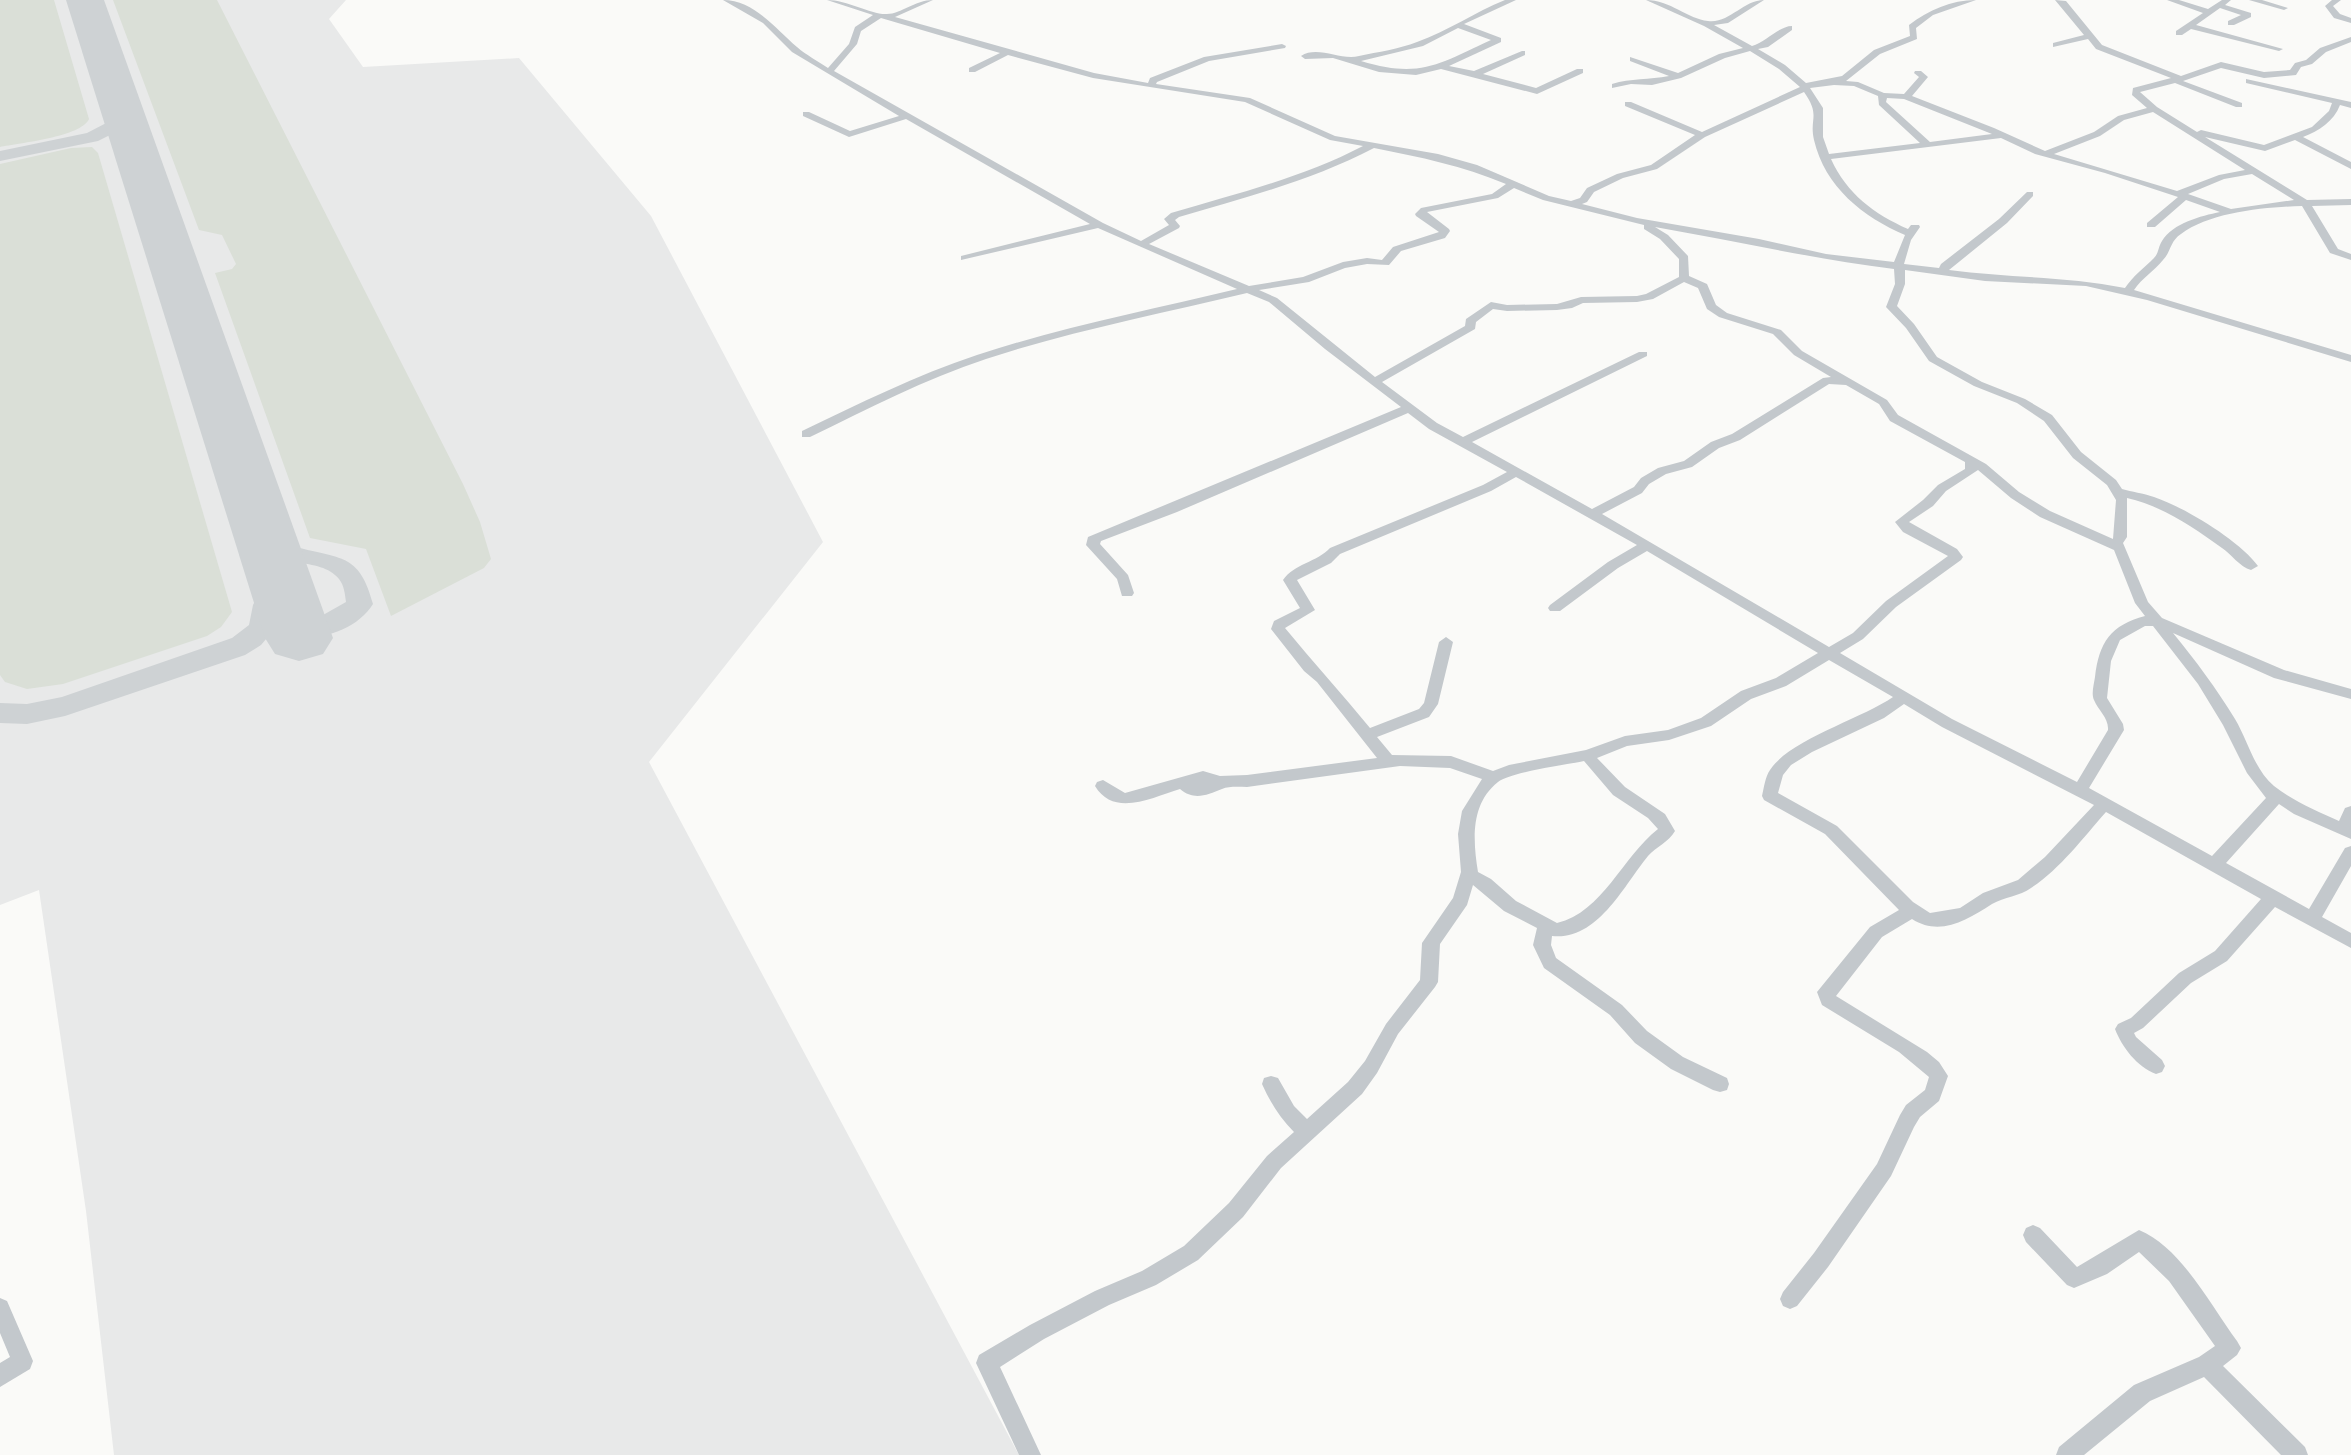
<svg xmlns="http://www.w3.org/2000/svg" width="2351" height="1455" font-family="'Fira Sans Condensed',sans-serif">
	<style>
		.built { fill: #e8e9e9 }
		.green { fill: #dadfd7 }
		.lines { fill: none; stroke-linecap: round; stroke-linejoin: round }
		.taxiway { fill: #ced2d4; fill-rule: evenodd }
		.runway { fill: #ced2d4; fill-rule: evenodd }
		.minor { fill: #c3c8cc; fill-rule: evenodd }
	</style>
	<rect width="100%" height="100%" fill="#fafaf8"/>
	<path class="built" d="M 0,0 L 346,0 L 329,19 L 363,67 L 519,58 L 651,216 L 823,542 L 649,762 L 1019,1455 L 114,1455 L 86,1211 L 39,890 L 0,905 Z"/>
	<g class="green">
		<path d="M 0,0 L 54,0 L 89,119 C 81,137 19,143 0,147 Z"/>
		<path d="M 113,0 L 217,0 L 463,484 L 480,522 L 491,559 L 484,568 L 391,616 L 366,549 L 310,538 L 215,273 L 232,269 L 236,264 L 222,235 L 199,230 Z"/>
		<path d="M 92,147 L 98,153 L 232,612 L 221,627 L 207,636 L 63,684 L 27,689 L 5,682 L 0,675 L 0,164 L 71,148 Z"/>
	</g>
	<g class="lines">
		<g class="taxiway">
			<path d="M 123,109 L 131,114 L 126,127 L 98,141 L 0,161 L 0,151 L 87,133 L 112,120 L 117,110 Z"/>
			<path d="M 266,532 C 278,535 287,544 300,548 C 343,559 360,555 373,604 C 354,635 303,646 272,632 L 261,645 L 245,655 L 65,716 L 27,724 L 0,723 L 0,703 L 27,704 L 62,697 L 232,638 L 249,625 L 253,605 L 270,572 L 279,570 L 288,572 L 292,578 L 279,610 L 292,620 L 316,619 L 346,602 C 345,594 344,585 339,579 C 320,555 274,571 254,540 L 257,534 Z"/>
		</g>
		<path class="runway" d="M 66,0 L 104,0 L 333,638 L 323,654 L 299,661 L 275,654 L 265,638 Z"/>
		<g class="minor">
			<path d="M 723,0 C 754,0 776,29 797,47 C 806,55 818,61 828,68 L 849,44 L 855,27 L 873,15 L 827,0 C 848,0 871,15 887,14 C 901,14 915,0 933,0 L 895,17 L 1094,73 L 1148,83 L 1150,78 L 1204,57 L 1282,44 L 1286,46 L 1285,48 L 1209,61 L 1157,82 L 1156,84 L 1250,98 L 1335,136 L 1438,154 L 1477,165 L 1549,196 L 1571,201 L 1580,198 L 1587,188 L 1617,174 L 1651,165 L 1695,135 L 1625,106 L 1625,102 L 1631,102 L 1702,132 L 1800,87 L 1779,69 L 1750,51 L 1725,58 L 1681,78 L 1652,85 L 1631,84 L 1612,88 L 1612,84 C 1631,78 1649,80 1669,76 L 1630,61 L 1630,57 L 1678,73 L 1719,54 L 1743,48 L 1704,26 L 1646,0 C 1670,0 1688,19 1708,21 C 1729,24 1743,0 1764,0 L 1728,23 L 1714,25 L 1752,46 C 1766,42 1779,26 1792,26 L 1792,30 L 1768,47 L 1758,49 L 1785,65 L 1806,83 L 1842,76 L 1874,50 L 1910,36 L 1909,25 C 1929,10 1951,0 1976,0 L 1933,15 L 1916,28 L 1917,39 L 1880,54 L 1846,81 L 1858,82 L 1884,93 L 1904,94 L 1919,77 L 1914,73 L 1915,71 L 1921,71 L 1928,77 L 1912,96 L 1994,128 L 2045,151 L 2094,132 L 2118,116 L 2147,108 L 2132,95 L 2133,88 L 2171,78 L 2096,49 L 2088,39 L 2053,47 L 2053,43 L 2084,35 L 2055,0 L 2066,1 L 2102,45 L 2181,76 L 2221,62 L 2264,72 L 2290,70 L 2295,63 L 2306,60 L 2320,48 L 2351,37 L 2351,42 L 2326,52 L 2312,64 L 2301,67 L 2296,75 L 2264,78 L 2221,68 L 2183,81 L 2242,103 L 2242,107 L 2236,107 L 2175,83 L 2140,92 L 2157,107 L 2197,132 L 2201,130 L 2264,145 L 2312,127 L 2329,111 L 2332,103 L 2246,83 L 2246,79 L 2351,102 L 2351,108 L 2340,105 C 2334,121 2319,131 2303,137 L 2351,162 L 2351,169 L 2295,140 L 2265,151 L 2205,137 L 2307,200 L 2351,199 L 2351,205 L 2312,206 L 2338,249 L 2351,254 L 2351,260 L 2330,253 L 2302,206 C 2266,207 2210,212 2181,234 C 2170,241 2171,252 2163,260 C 2154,271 2142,278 2134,290 L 2351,355 L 2351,362 L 2147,300 L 2086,286 L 1985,281 L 1905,270 L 1905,284 L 1897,306 L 1914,324 L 1937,357 L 1982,382 L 2025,399 L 2052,415 L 2081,452 L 2116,480 L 2122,489 C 2132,492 2143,493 2154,497 C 2184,507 2239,540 2258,566 L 2251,570 C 2240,567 2231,554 2222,548 C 2193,527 2162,506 2127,498 L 2127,537 L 2123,543 L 2148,602 L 2162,618 L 2284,670 L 2351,689 L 2351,699 L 2274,678 L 2173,633 C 2196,661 2216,688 2235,719 C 2248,741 2254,769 2274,786 C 2293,801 2317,811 2339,821 L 2345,808 L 2351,806 L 2351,839 L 2294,814 L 2279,804 L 2226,863 L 2309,909 L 2345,848 L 2351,846 L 2351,866 L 2322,917 L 2351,933 L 2351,948 L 2275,907 L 2227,961 L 2191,983 L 2143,1028 L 2134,1033 L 2136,1037 L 2162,1060 L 2165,1066 L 2162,1072 L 2156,1074 C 2137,1067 2122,1047 2115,1029 L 2118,1024 L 2131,1018 L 2179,973 L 2215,951 L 2261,899 L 2106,812 C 2083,838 2060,869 2031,888 C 2020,896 2004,897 1992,904 C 1967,920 1940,937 1912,919 L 1882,937 L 1836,996 L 1927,1052 L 1939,1062 L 1948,1076 L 1939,1101 L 1920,1117 L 1914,1127 L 1891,1176 L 1828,1267 L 1797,1306 L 1790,1309 L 1783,1306 L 1780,1299 L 1783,1292 L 1814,1253 L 1877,1164 L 1900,1115 L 1906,1105 L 1925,1090 L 1929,1077 L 1899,1052 L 1822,1005 L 1817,992 L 1870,927 L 1899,910 L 1825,834 L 1764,800 L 1762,796 C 1764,788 1765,777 1770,770 C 1789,740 1861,719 1893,697 L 1829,660 L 1786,686 L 1751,699 L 1711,726 L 1669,740 L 1627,746 L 1597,758 L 1625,787 L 1665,814 L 1675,831 C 1669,842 1656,847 1648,856 C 1624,885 1598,941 1552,936 L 1551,945 L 1556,958 L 1622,1005 L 1647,1031 L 1683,1057 L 1727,1078 L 1729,1084 L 1727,1090 L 1720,1092 L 1713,1090 L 1671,1069 L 1635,1043 L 1610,1015 L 1544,968 L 1533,945 L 1537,928 L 1504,911 L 1473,885 L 1467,905 L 1440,944 L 1438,982 L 1435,987 L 1398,1034 L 1377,1073 L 1362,1094 L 1281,1168 L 1243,1217 L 1198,1260 L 1156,1285 L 1109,1305 L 1044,1339 L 1000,1367 L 1041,1455 L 1019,1455 L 976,1363 L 979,1355 L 1030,1325 L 1095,1291 L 1142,1271 L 1184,1246 L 1229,1203 L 1267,1156 L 1294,1132 C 1280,1118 1270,1102 1262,1084 L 1264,1078 L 1271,1076 L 1278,1078 L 1294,1106 L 1307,1119 L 1348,1082 L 1365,1061 L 1386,1024 L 1420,980 L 1422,943 L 1453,898 L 1461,872 L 1458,834 L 1462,811 L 1482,779 L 1450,768 L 1400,766 L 1247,787 C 1239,787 1229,786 1222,789 C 1207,795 1194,801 1180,789 C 1153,797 1114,818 1095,786 L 1097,782 L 1103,780 L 1125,793 L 1203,771 L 1220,776 L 1247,775 L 1377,758 L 1317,682 L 1304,671 L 1271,629 L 1274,621 L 1300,608 L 1283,580 C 1294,564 1317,562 1330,548 L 1483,485 L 1507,472 L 1429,429 L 1408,413 L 1177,512 L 1101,541 L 1100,544 L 1128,575 L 1134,593 L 1132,596 L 1122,596 L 1117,579 L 1086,545 L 1088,537 L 1401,407 L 1325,349 L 1269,302 L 1247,293 C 1160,314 1071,331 986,359 C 925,379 868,409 810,437 L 802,437 L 802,431 C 859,404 916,375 977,355 C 1062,327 1150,310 1237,289 L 1098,228 L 961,260 L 961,256 L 1090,224 L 906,119 L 849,137 L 803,116 L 803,112 L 809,112 L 850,131 L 899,116 L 792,52 L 763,23 ZM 881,18 L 1000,53 L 969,68 L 969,72 L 975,72 L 1008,55 L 1093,78 L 1245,102 L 1330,140 L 1363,146 C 1304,177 1236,194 1171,213 L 1164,219 L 1169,225 L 1141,241 L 1103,223 L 834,71 L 857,44 L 861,31 ZM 1834,85 L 1854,86 L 1878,96 L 1879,105 L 1920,143 L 1829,154 L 1823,137 L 1823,108 L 1810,88 ZM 1804,92 C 1821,116 1809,118 1814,140 C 1825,187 1863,217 1905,235 L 1894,262 L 1826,254 L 1759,239 L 1637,218 L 1582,204 L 1587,202 L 1594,192 L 1623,178 L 1657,169 L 1705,137 ZM 1887,98 L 1904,99 L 1992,134 L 1930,142 L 1886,102 ZM 2153,112 L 2245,170 L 2219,175 L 2177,191 L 2054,154 L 2100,136 L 2124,120 ZM 2001,138 L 2035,154 L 2105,173 L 2178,197 L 2147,223 L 2147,227 L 2155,227 L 2186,200 L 2220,212 C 2201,216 2173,223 2162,241 C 2158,247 2159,253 2154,258 C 2144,268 2133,276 2125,288 C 2067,276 2008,278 1949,270 L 2007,223 L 2033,196 L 2033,192 L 2027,192 L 1999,219 L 1941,264 L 1939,268 L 1904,264 L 1911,240 L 1920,227 L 1919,225 L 1911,225 L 1908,229 C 1874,214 1847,194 1831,159 ZM 1374,148 C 1420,157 1463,166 1506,184 L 1492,194 L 1421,208 L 1415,214 L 1416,216 L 1439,232 L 1393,247 L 1382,260 L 1367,258 L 1343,262 L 1303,277 L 1249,286 L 1149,244 L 1179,228 L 1180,226 L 1175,220 L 1179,217 C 1244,198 1313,180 1374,148 ZM 2252,174 L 2294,200 L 2231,209 L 2188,194 L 2224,179 ZM 1514,188 L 1543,200 L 1644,225 L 1644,229 L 1660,239 L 1679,259 L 1679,277 L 1646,294 L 1637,296 L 1581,297 L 1557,304 L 1507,305 L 1491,302 L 1466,319 L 1465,326 L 1375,377 L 1277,298 L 1259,290 L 1309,282 L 1345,268 L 1367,264 L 1389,265 L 1401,251 L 1445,238 L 1450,231 L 1449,229 L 1427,212 L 1498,198 ZM 1655,227 C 1735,241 1814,259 1894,269 L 1895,284 L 1886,307 L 1906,328 L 1929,361 L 1974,386 L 2017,403 L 2044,421 L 2073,458 L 2107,485 L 2116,500 L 2113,539 L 2050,511 L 2019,492 L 1986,464 L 1898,415 L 1887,400 L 1802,351 L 1781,330 L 1727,313 L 1716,305 L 1707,284 L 1689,276 L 1688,256 L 1668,235 ZM 1684,282 L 1698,288 L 1707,309 L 1719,317 L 1773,334 L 1794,355 L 1831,377 L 1823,378 L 1732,434 L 1711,442 L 1684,461 L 1658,468 L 1641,478 L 1634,487 L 1592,509 L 1472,442 L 1647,356 L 1647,352 L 1639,352 L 1463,437 L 1437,423 L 1382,382 L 1475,329 L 1476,322 L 1493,309 L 1507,311 L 1557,310 L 1572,308 L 1583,303 L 1637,302 L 1653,299 ZM 1829,384 L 1846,385 L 1879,404 L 1890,421 L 1965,462 L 1965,469 L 1938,485 L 1923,500 L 1895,522 L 1903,532 L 1948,556 L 1886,601 L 1853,633 L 1829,647 L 1602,514 L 1642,493 L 1649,484 L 1666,474 L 1692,467 L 1719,448 L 1740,440 ZM 1978,470 L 2011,498 L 2040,517 L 2114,550 L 2135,603 L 2145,616 C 2111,625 2099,642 2095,677 C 2094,684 2091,694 2094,700 C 2098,710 2109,718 2108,730 L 2077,782 L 1952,719 L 1840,653 L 1863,639 L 1896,607 L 1961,560 L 1963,557 L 1957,549 L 1909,522 L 1933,506 L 1946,491 ZM 1516,477 L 1637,545 L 1608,562 L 1550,605 L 1548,608 L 1550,611 L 1560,611 L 1618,568 L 1647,551 L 1818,653 L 1776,678 L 1741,691 L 1701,718 L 1668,730 L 1625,736 L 1586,750 L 1509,765 L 1493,771 L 1451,756 L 1392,755 L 1377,737 L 1429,717 L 1438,704 L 1453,642 L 1446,637 L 1439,642 L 1424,703 L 1419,709 L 1370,728 C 1342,694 1313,662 1285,628 L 1315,610 L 1297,580 L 1331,563 L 1340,554 L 1491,491 ZM 2145,626 L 2153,626 L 2198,684 L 2223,725 L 2247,773 L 2266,798 L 2212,856 L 2089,788 L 2124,730 L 2123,724 L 2107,698 L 2111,661 L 2120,640 ZM 1904,704 L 1942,727 L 2094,805 L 2045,857 L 2018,880 L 1983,893 L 1960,908 L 1930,913 L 1913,902 L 1837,826 L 1778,793 L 1783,775 L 1791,765 L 1812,752 L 1884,718 ZM 1584,761 L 1613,795 L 1648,818 L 1658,829 C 1622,857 1603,912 1557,923 L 1516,901 L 1491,879 L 1478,872 C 1473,841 1470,804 1498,782 C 1511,772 1565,765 1584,761 Z"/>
			<path d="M 1505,0 L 1516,0 L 1464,24 L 1501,38 L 1501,42 L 1449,66 L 1474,71 L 1522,51 L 1525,51 L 1525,55 L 1483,74 L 1536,88 L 1577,69 L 1583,69 L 1583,73 L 1537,94 L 1441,69 L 1416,75 L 1379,72 L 1333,58 L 1305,59 L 1301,56 C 1318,45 1341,61 1359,56 C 1378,52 1399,49 1417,42 C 1448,31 1475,12 1505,0 ZM 1458,28 L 1491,40 C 1439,64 1420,79 1361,61 L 1423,46 Z"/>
			<path d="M 2167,0 L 2179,0 L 2208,9 L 2222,0 L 2231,0 L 2225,5 L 2251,13 L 2251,17 L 2234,25 L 2228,25 L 2228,21 L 2241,15 L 2220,8 L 2196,25 L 2283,49 L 2279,51 L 2191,29 L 2182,35 L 2176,35 L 2176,31 L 2203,13 Z"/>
			<path d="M 2249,0 L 2262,0 L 2288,8 L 2284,10 Z"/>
			<path d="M 2332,0 L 2341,0 L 2333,6 L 2340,14 L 2351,18 L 2351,23 L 2334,18 L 2325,6 Z"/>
			<path d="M 2033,1225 L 2040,1228 L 2077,1267 L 2139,1230 C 2181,1247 2211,1306 2237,1341 L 2241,1348 L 2237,1355 L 2223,1366 L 2305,1447 L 2308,1455 L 2281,1455 L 2204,1377 L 2150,1401 L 2084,1455 L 2056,1455 L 2059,1447 L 2134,1385 L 2199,1357 L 2215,1346 L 2169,1281 L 2139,1252 L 2107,1274 L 2074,1288 L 2067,1285 L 2026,1242 L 2023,1235 L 2026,1228 Z"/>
			<path d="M 0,1298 L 7,1301 L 33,1361 L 30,1369 L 0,1387 L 0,1363 L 10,1357 L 0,1333 Z"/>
		</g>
	</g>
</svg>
